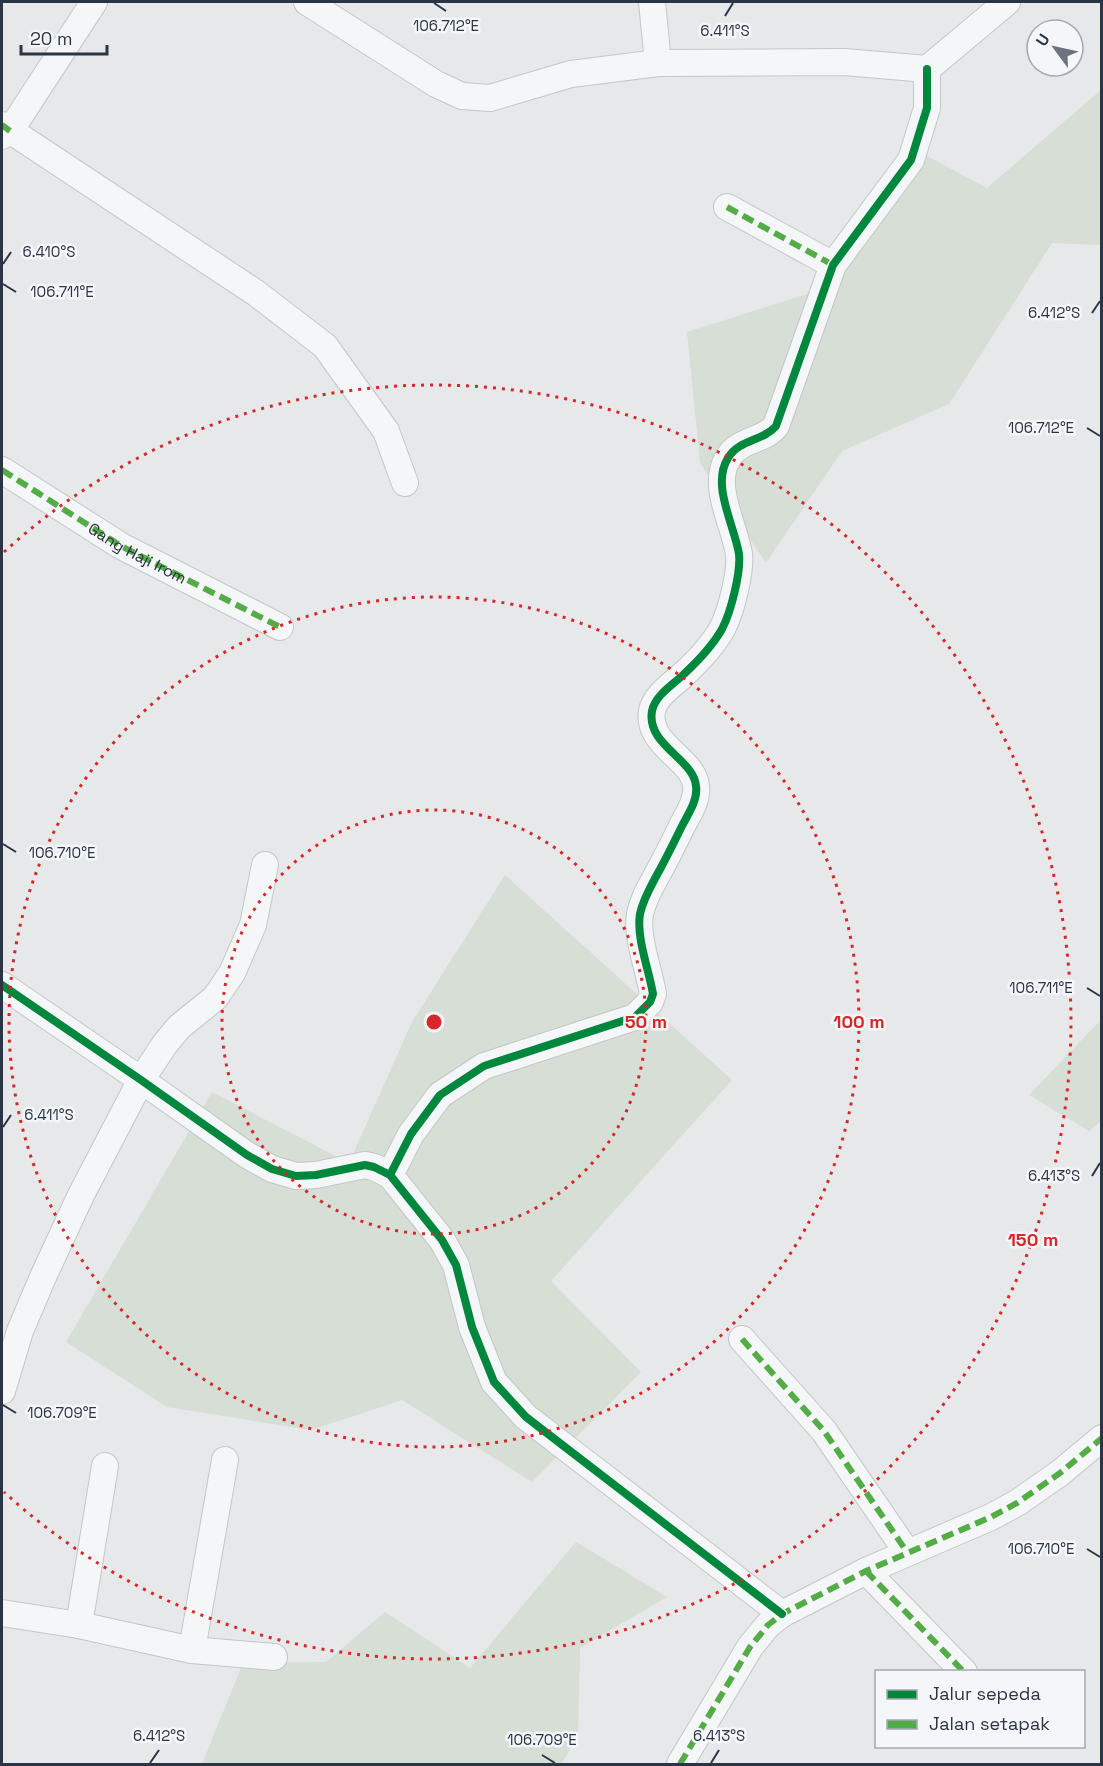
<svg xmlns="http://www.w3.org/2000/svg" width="1103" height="1766" font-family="'Space Grotesk',sans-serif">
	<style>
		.green { fill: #d6ded6 }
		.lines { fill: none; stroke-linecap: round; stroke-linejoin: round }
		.street-casing { stroke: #c4c6c8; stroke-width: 28 }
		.street { stroke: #f5f6f7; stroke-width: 26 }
		.quiet { stroke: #54ac47; stroke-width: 6; stroke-dasharray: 12 6; stroke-linecap: butt }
		.cycleway-casing { stroke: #f4f6f9; stroke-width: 11 }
		.cycleway { stroke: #00873e; stroke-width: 8 }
		.ticks { fill: none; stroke: #2b3445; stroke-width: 2 }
		.ring { fill: none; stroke: #d62828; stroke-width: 3; stroke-dasharray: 3 6 }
		.labels { text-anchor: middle; stroke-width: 5; stroke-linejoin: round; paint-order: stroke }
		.street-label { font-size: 16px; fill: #2b3445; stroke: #f4f6f9 }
		.ticks-label { font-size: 15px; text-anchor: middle; fill: #2b3445; stroke: #f4f6f9; stroke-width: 5; stroke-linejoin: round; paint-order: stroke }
		.centre { fill: #d62828; stroke: #f4f6f9; stroke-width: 3 }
		.ring-label { font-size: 18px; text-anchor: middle; font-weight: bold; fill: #d62828; stroke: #f4f6f9; stroke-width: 5; stroke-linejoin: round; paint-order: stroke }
	</style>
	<rect width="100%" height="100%" fill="#e6e8ea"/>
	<g class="green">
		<path d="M 1101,90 L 1101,245 L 1052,243 L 949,404 L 842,451 L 766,563 L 700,463 L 687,332 L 823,289 L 923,154 L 987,188 Z"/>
		<path d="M 505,875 L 732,1080 L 551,1281 L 641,1372 L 532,1482 L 402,1400 L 311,1430 L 167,1407 L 66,1342 L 212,1092 L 349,1163 L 412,1022 Z"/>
		<path d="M 1101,1020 L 1101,1121 L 1089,1131 L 1029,1095 Z"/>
		<path d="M 576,1542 L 667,1597 L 580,1648 L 578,1734 L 562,1764 L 202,1764 L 243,1663 L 326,1662 L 385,1612 L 470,1668 Z"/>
	</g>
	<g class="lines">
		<defs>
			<g id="street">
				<path d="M 307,2 L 436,84 L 462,96 L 490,98 L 571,74 L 658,63 L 844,62 L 927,69 L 1007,2"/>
				<path d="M 652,2 L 658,63"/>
				<path d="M 2,125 L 256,293 L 325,346 L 386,431 L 405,483"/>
				<path d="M 2,136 L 10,131 L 94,2"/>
				<path d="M 727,207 L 833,265"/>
				<path d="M 2,470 L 121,546 L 280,627"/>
				<path d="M 2,985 L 141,1080 L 247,1155 L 272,1169 L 296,1176 L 316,1175 L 365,1165 L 374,1167 L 390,1175 L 442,1240 L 456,1265 L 472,1327 L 494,1382 L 526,1417 L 782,1614"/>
				<path d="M 390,1175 L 411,1134 L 440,1095 L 484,1066 L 635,1017 L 650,1002 L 653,994 C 649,970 636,937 640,914 C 643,899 651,886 658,873 C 667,857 675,840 683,824 C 689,813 698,799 696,786 C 694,759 646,745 652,711 C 655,695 674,684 684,674 C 698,661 713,645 722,629 C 731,612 741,572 739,554 C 734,524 711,485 728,458 C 739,439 764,441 776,426 L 833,265 L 911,160 L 927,108 L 927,69"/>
				<path d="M 742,1339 L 824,1431 L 907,1552"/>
				<path d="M 2,1391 L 20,1331 L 43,1277 L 81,1195 L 141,1080 L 165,1044 L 179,1027 L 215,998 L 232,973 L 253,925 L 265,865"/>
				<path d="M 866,1571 L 964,1672"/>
				<path d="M 2,1613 L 79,1625 L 192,1650 L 274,1657"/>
				<path d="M 79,1625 L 105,1466"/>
				<path d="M 192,1650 L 225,1460"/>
				<path d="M 680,1764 L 750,1647 L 768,1625 L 782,1614 L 866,1571 L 991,1517 L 1017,1503 L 1060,1473 L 1102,1438"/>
			</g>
		</defs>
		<use href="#street" class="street-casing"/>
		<use href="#street" class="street"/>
		<g class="quiet">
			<path d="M 2,125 L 10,131"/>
			<path d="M 727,207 L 833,265"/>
			<path id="s1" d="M 2,470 L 121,546 L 280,627"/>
			<path d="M 742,1339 L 824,1431 L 907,1552"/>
			<path d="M 866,1571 L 964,1672"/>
			<path d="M 680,1764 L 750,1647 L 768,1625 L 782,1614 L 866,1571 L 991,1517 L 1017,1503 L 1060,1473 L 1102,1438"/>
		</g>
		<defs>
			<g id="cycleway">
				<path d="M 2,985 L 141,1080 L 247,1155 L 272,1169 L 296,1176 L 316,1175 L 365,1165 L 374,1167 L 390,1175 L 442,1240 L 456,1265 L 472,1327 L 494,1382 L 526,1417 L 782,1614"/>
				<path d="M 390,1175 L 411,1134 L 440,1095 L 484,1066 L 635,1017 L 650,1002 L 653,994 C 649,970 636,937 640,914 C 643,899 651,886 658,873 C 667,857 675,840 683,824 C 689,813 698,799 696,786 C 694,759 646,745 652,711 C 655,695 674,684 684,674 C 698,661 713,645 722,629 C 731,612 741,572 739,554 C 734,524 711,485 728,458 C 739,439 764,441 776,426 L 833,265 L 911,160 L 927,108 L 927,69"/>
			</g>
		</defs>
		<use href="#cycleway" class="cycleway-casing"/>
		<use href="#cycleway" class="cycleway"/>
	</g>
	<path class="ticks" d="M 434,3 L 446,11M 725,16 L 733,3M 3,264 L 11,252M 3,284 L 16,292M 1092,313 L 1100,301M 1087,428 L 1100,436M 3,844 L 16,852M 1087,988 L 1100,996M 3,1127 L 11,1115M 1092,1176 L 1100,1163M 3,1405 L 16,1413M 1087,1549 L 1100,1557M 542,1755 L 555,1763M 150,1763 L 159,1750M 711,1763 L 719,1750"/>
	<g class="ring">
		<circle cx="434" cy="1022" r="212"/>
		<circle cx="434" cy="1022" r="425"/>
		<path d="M4 552A637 637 0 1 1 4 1492"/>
	</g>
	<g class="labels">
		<g class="street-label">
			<text dy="6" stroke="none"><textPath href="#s1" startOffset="159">Gang Haji Irom</textPath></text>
		</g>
	</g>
	<g class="ticks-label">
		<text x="446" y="31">106.712°E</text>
		<text x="725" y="36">6.411°S</text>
		<text x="49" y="257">6.410°S</text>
		<text x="62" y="297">106.711°E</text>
		<text x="1054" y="318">6.412°S</text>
		<text x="1041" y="433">106.712°E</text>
		<text x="62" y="858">106.710°E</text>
		<text x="1041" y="993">106.711°E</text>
		<text x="49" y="1120">6.411°S</text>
		<text x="1054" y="1181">6.413°S</text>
		<text x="62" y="1418">106.709°E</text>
		<text x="1041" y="1554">106.710°E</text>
		<text x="159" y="1741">6.412°S</text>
		<text x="719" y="1741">6.413°S</text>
		<text x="542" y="1745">106.709°E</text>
	</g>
	<circle cx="434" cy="1022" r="9" class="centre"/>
	<g class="ring-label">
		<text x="646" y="1028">50 m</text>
		<text x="859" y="1028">100 m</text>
		<text x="1033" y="1246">150 m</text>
	</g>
	<rect width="1103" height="1766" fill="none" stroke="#2b3445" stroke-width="6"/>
	<rect x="875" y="1670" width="210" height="78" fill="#f4f6f9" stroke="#a4a8b1" stroke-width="1.5"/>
	<rect x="887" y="1690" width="30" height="9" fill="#00873e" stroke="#a4a8b1" stroke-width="1.5"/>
	<text x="929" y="1700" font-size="18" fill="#2b3445">Jalur sepeda</text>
	<rect x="887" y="1720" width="30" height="9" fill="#54ac47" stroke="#a4a8b1" stroke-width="1.5"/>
	<text x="929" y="1730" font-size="18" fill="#2b3445">Jalan setapak</text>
	<g transform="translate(1055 48) rotate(303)"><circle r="28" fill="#f4f6f9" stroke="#a4a8b1" stroke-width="1.5"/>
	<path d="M0-4.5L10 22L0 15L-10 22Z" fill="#6c737f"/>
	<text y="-9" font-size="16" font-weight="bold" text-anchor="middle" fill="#2b3445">U</text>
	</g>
	<path d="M21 45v9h86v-9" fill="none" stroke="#2b3445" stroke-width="3"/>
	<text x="30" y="45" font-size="18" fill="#2b3445" stroke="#f4f6f9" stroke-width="4.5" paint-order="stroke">20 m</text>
</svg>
